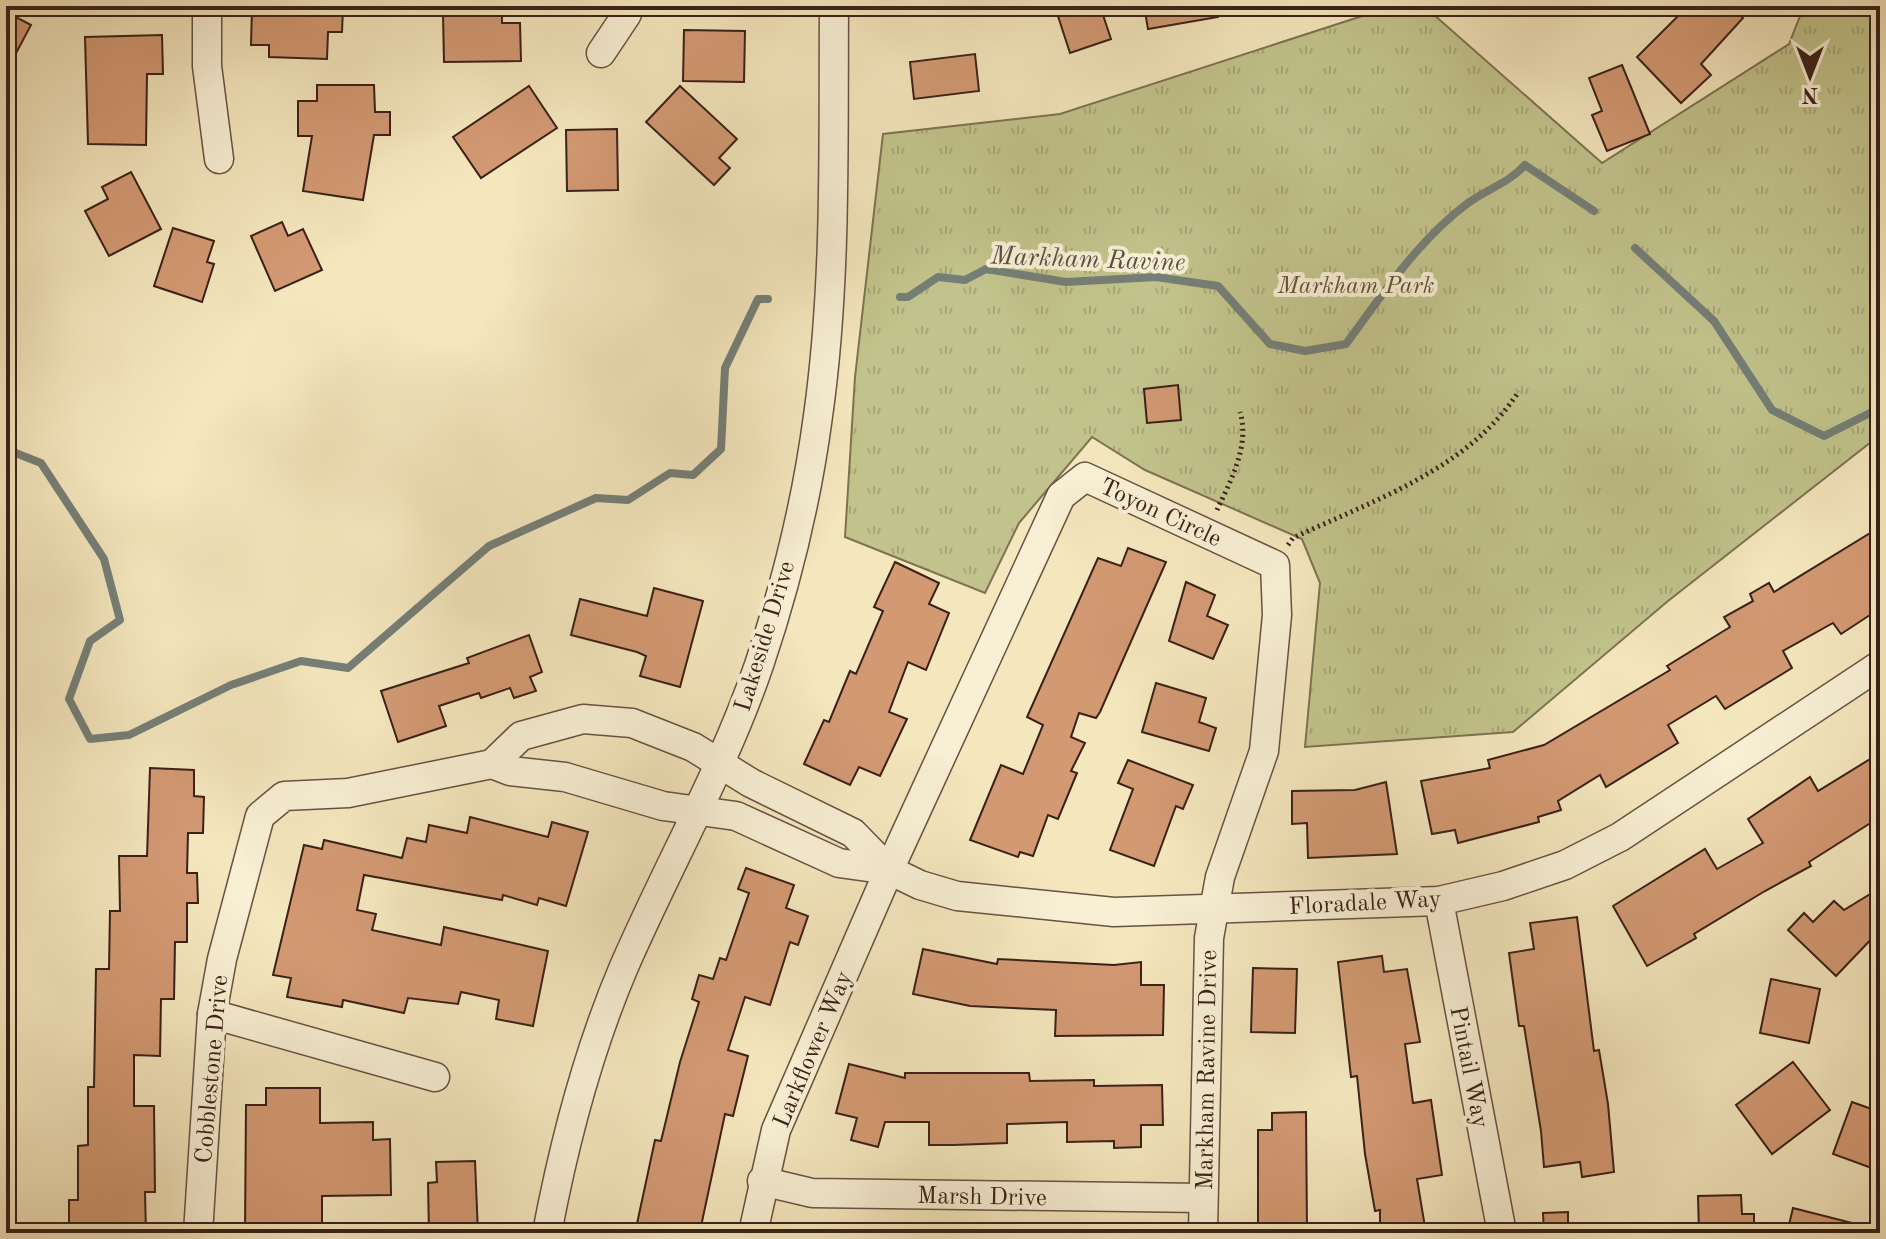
<svg xmlns="http://www.w3.org/2000/svg" width="1886" height="1239" font-family="'Old Standard TT',serif">
	<style>
		.grass { fill: url(#grass-tufts); stroke: #7e7252; stroke-width: 2 }
		.lines { fill: none; stroke-linecap: round; stroke-linejoin: round }
		.stream { stroke: #757f77; stroke-width: 8 }
		.building { fill: #d29973; stroke: #3a2118; stroke-width: 2 }
		.minor-casing { stroke: #685241; stroke-width: 31 }
		.path { stroke: #3a2118; stroke-width: 5; stroke-dasharray: 2 4; stroke-linecap: butt }
		.minor { stroke: #f8efd4; stroke-width: 28 }
		.labels { text-anchor: middle; stroke-width: 8; stroke-linejoin: round; paint-order: stroke }
		.park-label { font-size: 24px; font-style: italic; fill: #63523b; stroke: #f8efd4 }
		.street-label { font-size: 24px; fill: #3a2118; stroke: #f8efd4 }
		.water-label { font-size: 26px; font-style: italic; fill: #575047; stroke: #f8efd4 }
	</style>
	<defs>
		<pattern id="grass-tufts" width="24" height="20" patternUnits="userSpaceOnUse" patternTransform="scale(2)"><rect width="24" height="20" fill="#c2c38c"/><path d="M3 7l-1-3M5 7V3M7 7l1-3M15 17l-1-3M17 17v-4M19 17l1-3" fill="none" stroke="#a7a778"/></pattern>
	</defs>
	<rect width="100%" height="100%" fill="#f4e6bd"/>
	<filter id="stains"><feTurbulence type="fractalNoise" baseFrequency=".0025" numOctaves="4"/><feColorMatrix values="0 0 0 0 .2 0 0 0 0 .09 0 0 0 0 .02 0 0 0 .5 -.17"/></filter>
	<radialGradient id="worn" r=".72"><stop offset=".6" stop-color="#630" stop-opacity="0"/><stop offset="1" stop-color="#630" stop-opacity=".3"/></radialGradient>
	<path class="grass" d="M 1393,6 L 1424,6 L 1602,163 L 1789,44 L 1804,6 L 1880,6 L 1880,435 L 1668,601 L 1513,732 L 1305,747 L 1320,583 L 1302,539 L 1145,470 L 1092,437 L 1019,523 L 985,593 L 845,537 L 855,377 L 883,134 L 1060,114 Z"/>
	<g class="lines">
		<g class="stream">
			<path d="M 1635,248 L 1714,321 L 1772,410 L 1824,436 L 1880,408"/>
			<path d="M 900,297 L 908,297 L 938,277 L 965,280 L 986,269 L 1066,282 L 1156,277 L 1218,286 L 1270,344 L 1305,351 L 1346,344 C 1382,295 1419,239 1468,203 C 1487,189 1509,183 1525,165 L 1594,211"/>
			<path d="M 6,443 L 13,452 L 41,463 L 104,559 L 120,620 L 90,641 L 69,699 L 90,739 L 129,735 L 231,685 L 301,661 L 348,668 L 489,546 L 596,498 L 628,500 L 670,473 L 693,475 L 721,449 L 725,368 L 758,299 L 768,299"/>
		</g>
	</g>
	<g class="building">
		<path d="M 1077,6 L 1100,6 L 1111,39 L 1070,53 L 1057,13 Z"/>
		<path d="M 1144,6 L 1217,6 L 1218,17 L 1148,29 Z"/>
		<path d="M 1688,6 L 1731,6 L 1743,18 L 1701,64 L 1711,75 L 1681,103 L 1637,57 Z"/>
		<path d="M 252,7 L 343,8 L 342,32 L 328,32 L 327,59 L 269,57 L 269,45 L 251,45 Z"/>
		<path d="M 6,12 L 31,25 L 6,72 Z"/>
		<path d="M 502,12 L 502,23 L 520,23 L 521,61 L 444,62 L 443,14 Z"/>
		<path d="M 684,30 L 745,31 L 744,82 L 683,81 Z"/>
		<path d="M 162,35 L 163,74 L 147,74 L 146,145 L 88,144 L 85,37 Z"/>
		<path d="M 975,54 L 979,91 L 914,99 L 910,62 Z"/>
		<path d="M 1622,65 L 1650,134 L 1607,151 L 1592,115 L 1602,111 L 1589,78 Z"/>
		<path d="M 317,85 L 374,85 L 375,112 L 390,112 L 390,135 L 374,135 L 363,200 L 303,191 L 312,136 L 298,136 L 298,101 L 317,101 Z"/>
		<path d="M 529,86 L 557,128 L 481,178 L 453,137 Z"/>
		<path d="M 680,86 L 737,139 L 719,158 L 730,168 L 714,185 L 646,122 Z"/>
		<path d="M 617,129 L 618,190 L 567,191 L 566,130 Z"/>
		<path d="M 131,172 L 161,229 L 109,256 L 85,211 L 108,199 L 102,187 Z"/>
		<path d="M 282,222 L 288,236 L 303,229 L 322,270 L 275,291 L 251,236 Z"/>
		<path d="M 173,228 L 214,241 L 207,262 L 214,264 L 202,302 L 154,286 Z"/>
		<path d="M 1178,385 L 1181,420 L 1147,423 L 1144,389 Z"/>
		<path d="M 1880,527 L 1880,608 L 1870,615 L 1841,634 L 1833,623 L 1783,651 L 1792,668 L 1725,709 L 1716,696 L 1668,725 L 1678,743 L 1606,787 L 1600,775 L 1558,801 L 1561,810 L 1538,817 L 1539,822 L 1458,843 L 1455,830 L 1432,834 L 1421,781 L 1490,768 L 1488,760 L 1544,745 L 1670,670 L 1667,666 L 1730,627 L 1724,617 L 1753,601 L 1750,594 L 1769,583 L 1774,592 Z"/>
		<path d="M 1128,548 L 1166,562 L 1100,712 L 1096,718 L 1079,713 L 1071,737 L 1085,743 L 1071,771 L 1077,773 L 1058,819 L 1048,815 L 1033,856 L 1020,852 L 1018,857 L 970,840 L 1001,765 L 1023,774 L 1043,725 L 1027,717 L 1098,558 L 1121,566 Z"/>
		<path d="M 895,562 L 939,583 L 929,604 L 949,613 L 926,670 L 908,662 L 889,712 L 907,719 L 880,776 L 859,767 L 850,785 L 804,764 L 824,720 L 829,722 L 850,671 L 856,674 L 883,611 L 874,607 Z"/>
		<path d="M 1186,582 L 1215,595 L 1207,616 L 1228,625 L 1213,659 L 1169,641 Z"/>
		<path d="M 654,588 L 703,601 L 680,687 L 640,676 L 646,656 L 637,652 L 571,635 L 580,599 L 647,616 Z"/>
		<path d="M 529,635 L 542,672 L 530,677 L 536,691 L 514,698 L 510,688 L 481,698 L 479,693 L 439,706 L 446,726 L 398,742 L 381,691 L 469,663 L 467,658 Z"/>
		<path d="M 1156,683 L 1206,698 L 1199,722 L 1216,728 L 1209,751 L 1142,732 Z"/>
		<path d="M 1880,753 L 1880,817 L 1809,862 L 1811,866 L 1765,891 L 1694,934 L 1696,938 L 1647,966 L 1613,906 L 1705,849 L 1717,869 L 1763,843 L 1748,819 L 1810,777 L 1818,791 Z"/>
		<path d="M 1128,760 L 1193,785 L 1183,809 L 1176,806 L 1154,866 L 1110,850 L 1133,789 L 1118,783 Z"/>
		<path d="M 150,768 L 194,770 L 194,796 L 204,797 L 203,833 L 188,833 L 187,873 L 197,873 L 198,903 L 187,903 L 187,942 L 175,942 L 174,999 L 161,999 L 160,1056 L 134,1055 L 134,1106 L 154,1106 L 155,1192 L 145,1192 L 146,1233 L 69,1233 L 69,1200 L 78,1200 L 78,1146 L 88,1145 L 88,1087 L 94,1087 L 96,969 L 109,969 L 110,911 L 120,911 L 119,856 L 147,856 Z"/>
		<path d="M 1386,782 L 1397,854 L 1308,858 L 1307,823 L 1292,824 L 1292,791 L 1355,790 Z"/>
		<path d="M 470,817 L 548,837 L 552,822 L 588,832 L 566,906 L 539,898 L 537,905 L 503,895 L 502,900 L 364,875 L 357,910 L 376,914 L 372,930 L 441,945 L 444,927 L 548,951 L 533,1026 L 496,1019 L 499,1000 L 461,992 L 458,1004 L 408,998 L 404,1013 L 343,1000 L 342,1007 L 287,997 L 291,978 L 273,975 L 304,845 L 322,849 L 324,840 L 402,858 L 407,838 L 426,842 L 429,825 L 467,833 Z"/>
		<path d="M 746,868 L 794,885 L 786,908 L 808,916 L 798,945 L 790,942 L 770,1005 L 745,997 L 728,1050 L 748,1056 L 733,1116 L 725,1114 L 700,1231 L 677,1226 L 676,1233 L 635,1233 L 655,1140 L 661,1141 L 680,1062 L 699,1002 L 692,999 L 699,975 L 713,979 L 720,958 L 726,960 L 749,893 L 738,889 Z"/>
		<path d="M 1880,888 L 1880,930 L 1836,976 L 1788,930 L 1804,913 L 1813,922 L 1834,901 L 1844,910 Z"/>
		<path d="M 1577,917 L 1594,1051 L 1599,1050 L 1608,1104 L 1614,1172 L 1582,1177 L 1580,1162 L 1544,1167 L 1541,1131 L 1524,1026 L 1519,1026 L 1509,953 L 1534,949 L 1530,923 Z"/>
		<path d="M 923,949 L 997,964 L 998,959 L 1114,965 L 1141,962 L 1141,985 L 1164,985 L 1163,1035 L 1055,1036 L 1056,1010 L 970,1006 L 913,994 Z"/>
		<path d="M 1382,956 L 1384,972 L 1407,969 L 1420,1042 L 1405,1044 L 1413,1103 L 1431,1100 L 1442,1175 L 1417,1179 L 1426,1233 L 1380,1233 L 1380,1210 L 1375,1211 L 1365,1154 L 1357,1076 L 1351,1077 L 1338,962 Z"/>
		<path d="M 1253,968 L 1297,969 L 1295,1033 L 1251,1032 Z"/>
		<path d="M 1771,979 L 1820,989 L 1809,1043 L 1760,1033 Z"/>
		<path d="M 1793,1062 L 1830,1110 L 1772,1154 L 1736,1105 Z"/>
		<path d="M 849,1064 L 905,1078 L 905,1073 L 1029,1073 L 1030,1081 L 1094,1080 L 1094,1086 L 1162,1085 L 1163,1125 L 1141,1125 L 1141,1147 L 1114,1148 L 1114,1141 L 1067,1142 L 1067,1122 L 1007,1124 L 1007,1143 L 954,1145 L 929,1145 L 929,1122 L 885,1122 L 878,1147 L 851,1140 L 857,1118 L 836,1113 Z"/>
		<path d="M 266,1088 L 320,1088 L 320,1123 L 373,1122 L 373,1140 L 390,1139 L 391,1195 L 322,1196 L 322,1233 L 245,1233 L 246,1105 L 266,1105 Z"/>
		<path d="M 1852,1102 L 1880,1112 L 1880,1171 L 1833,1154 Z"/>
		<path d="M 1306,1112 L 1307,1233 L 1258,1233 L 1258,1130 L 1272,1130 L 1272,1113 Z"/>
		<path d="M 475,1161 L 478,1233 L 429,1233 L 428,1183 L 437,1182 L 436,1162 Z"/>
		<path d="M 1741,1195 L 1742,1214 L 1754,1214 L 1754,1233 L 1699,1233 L 1698,1196 Z"/>
		<path d="M 1793,1208 L 1864,1226 L 1864,1233 L 1787,1233 Z"/>
		<path d="M 1568,1212 L 1568,1233 L 1544,1233 L 1543,1213 Z"/>
	</g>
	<g class="lines">
		<defs>
			<g id="minor">
				<path d="M 207,6 L 207,66 L 219,159"/>
				<path d="M 601,53 L 627,14 L 627,6"/>
				<path d="M 492,764 L 521,736 L 583,719 L 632,723 L 693,747 L 751,783 L 853,833 L 889,870"/>
				<path d="M 1439,901 L 1502,1233"/>
				<path d="M 212,1014 L 435,1077"/>
				<path d="M 762,1181 L 812,1193 L 1203,1198"/>
				<path d="M 198,1233 L 212,1014 L 222,959 L 260,816 L 284,796 L 348,793 L 492,764 L 510,771 L 565,777 L 663,806 L 736,816 L 839,863 L 889,870 L 920,885 L 957,896 L 1114,912 L 1439,901 L 1503,886 L 1565,865 L 1620,837 L 1880,665"/>
				<path d="M 547,1233 C 564,1143 587,1054 623,969 C 667,867 723,770 759,665 C 786,585 807,499 818,416 C 837,282 833,140 834,6"/>
				<path d="M 753,1233 L 776,1130 L 889,870 L 1061,496 L 1085,477 L 1275,565 L 1277,615 L 1264,751 L 1220,877 L 1209,938 L 1203,1233"/>
			</g>
		</defs>
		<use href="#minor" class="minor-casing"/>
		<g class="path">
			<path d="M 1217,510 C 1231,480 1250,445 1240,412"/>
			<path d="M 1288,545 L 1293,538 C 1374,500 1469,469 1519,391"/>
		</g>
		<use href="#minor" class="minor"/>
	</g>
	<g class="labels">
		<g class="park-label">
			<text x="1356" y="293">Markham Park</text>
		</g>
		<g class="street-label">
			<text transform="translate(1161 512) rotate(25)" y="8">Toyon Circle</text>
			<text transform="translate(764 636) rotate(-73)" y="8">Lakeside Drive</text>
			<text transform="translate(1365 902) rotate(-3)" y="8">Floradale Way</text>
			<text transform="translate(812 1049) rotate(-67)" y="8">Larkflower Way</text>
			<text transform="translate(1470 1067) rotate(79)" y="8">Pintail Way</text>
			<text transform="translate(211 1069) rotate(-85)" y="8">Cobblestone Drive</text>
			<text transform="translate(1206 1070) rotate(-89)" y="8">Markham Ravine Drive</text>
			<text transform="translate(982 1196) rotate(1)" y="8">Marsh Drive</text>
		</g>
		<g class="water-label">
			<text transform="translate(1088 258) rotate(2)" y="9">Markham Ravine</text>
		</g>
	</g>
	<rect width="1886" height="1239" fill="none" stroke="#f4e6bd" stroke-width="32"/>
	<rect x="8" y="8" width="1870" height="1223" fill="none" stroke="#3a2118" stroke-width="4"/>
	<rect x="16" y="16" width="1854" height="1207" fill="none" stroke="#3a2118" stroke-width="2"/>
	<g transform="translate(1810 76) rotate(180)" stroke="#f8efd4" stroke-width="6" paint-order="stroke">
	<path d="M0-6L14 30L0 20L-14 30Z" fill="#3a2118"/>
	<text y="-12" font-size="22" font-weight="bold" text-anchor="middle" fill="#3a2118">N</text>
	</g>
	<rect width="100%" height="100%" filter="url(#stains)"/>
	<rect width="100%" height="100%" fill="url(#worn)"/>
</svg>
